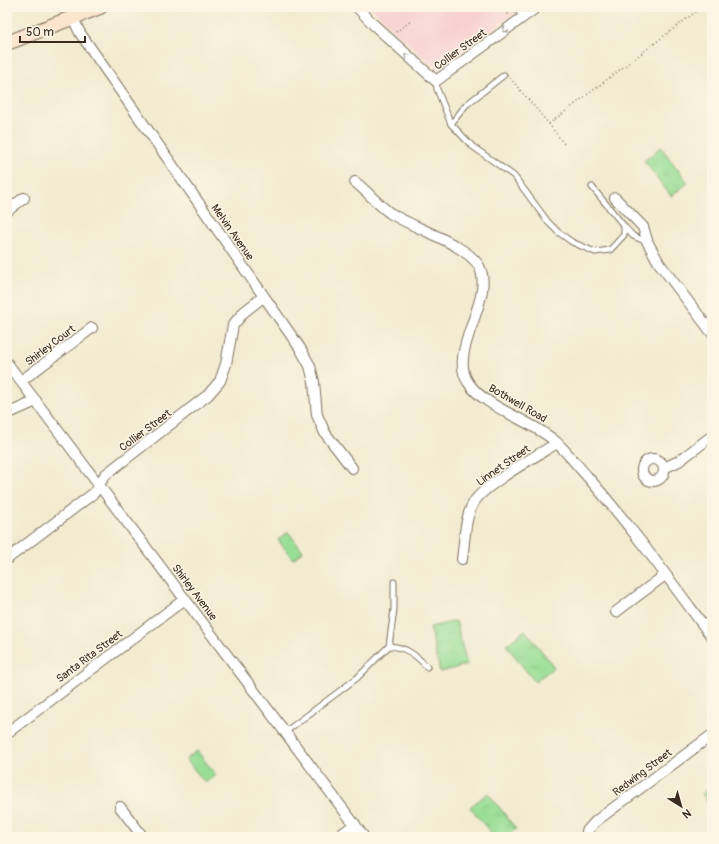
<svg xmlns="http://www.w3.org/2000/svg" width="719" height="844" font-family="Pangolin,sans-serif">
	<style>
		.built { fill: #f7cfd1 }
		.green { fill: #99de96; stroke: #6a845a }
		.park { fill: url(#park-tufts); stroke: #6a845a }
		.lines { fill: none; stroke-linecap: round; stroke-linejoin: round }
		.lane-casing { stroke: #7b6e5c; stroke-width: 7 }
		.street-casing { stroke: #7b6e5c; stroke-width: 12 }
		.secondary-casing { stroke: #7b6e5c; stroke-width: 16 }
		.path { stroke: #7b6e5c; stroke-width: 1.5; stroke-dasharray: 1 3; stroke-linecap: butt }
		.lane { stroke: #fff; stroke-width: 5 }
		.street { stroke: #fff; stroke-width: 10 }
		.secondary { stroke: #fce5cf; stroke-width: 14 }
		.oneway { stroke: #a79f9a }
		.labels { text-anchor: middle; stroke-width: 3; stroke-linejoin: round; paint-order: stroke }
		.street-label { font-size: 11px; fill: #3b2a1e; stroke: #fcf5e5 }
	</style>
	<defs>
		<pattern id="park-tufts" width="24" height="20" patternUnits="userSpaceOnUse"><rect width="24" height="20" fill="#99de96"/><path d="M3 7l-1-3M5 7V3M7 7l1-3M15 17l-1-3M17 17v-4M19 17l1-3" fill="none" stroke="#85bf81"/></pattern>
	</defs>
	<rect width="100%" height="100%" fill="#fcf5e5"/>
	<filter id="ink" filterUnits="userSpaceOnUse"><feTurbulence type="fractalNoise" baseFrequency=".025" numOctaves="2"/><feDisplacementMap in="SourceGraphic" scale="8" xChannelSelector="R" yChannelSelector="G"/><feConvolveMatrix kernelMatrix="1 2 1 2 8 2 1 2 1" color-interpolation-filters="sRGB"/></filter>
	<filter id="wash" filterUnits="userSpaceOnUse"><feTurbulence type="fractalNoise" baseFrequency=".012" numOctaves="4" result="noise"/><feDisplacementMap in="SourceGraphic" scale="16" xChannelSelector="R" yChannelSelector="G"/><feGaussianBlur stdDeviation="0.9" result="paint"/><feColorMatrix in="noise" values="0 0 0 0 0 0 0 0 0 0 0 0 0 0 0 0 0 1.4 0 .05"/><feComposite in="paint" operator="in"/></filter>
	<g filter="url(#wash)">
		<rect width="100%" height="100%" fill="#f2ebd0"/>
		<path class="built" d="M 371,7 L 523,7 L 438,71 L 394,31 Z"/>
		<g class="green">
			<path d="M 288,532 L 303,551 L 293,559 L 278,540 Z"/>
			<path d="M 197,751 L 216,775 L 205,783 L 186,759 Z"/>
			<path d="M 712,786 L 712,808 L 702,794 Z"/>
		</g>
		<g class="park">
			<path d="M 661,147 L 688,183 L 671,196 L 644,161 Z"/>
			<path d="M 456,621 L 467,665 L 440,672 L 430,627 Z"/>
			<path d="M 525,630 L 554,667 L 535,682 L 506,645 Z"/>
			<path d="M 488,793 L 516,829 L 506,837 L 494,837 L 470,807 Z"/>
		</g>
	</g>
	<g filter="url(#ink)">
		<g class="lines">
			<defs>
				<g id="lane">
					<path d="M 515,7 L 523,17"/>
					<path d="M 436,81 L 437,89 L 451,124 L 472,146 L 514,176 L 548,222 L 558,232 L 572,242 L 595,252 L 610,250 L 624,235 L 624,226 L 592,187"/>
					<path d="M 451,124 L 466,105 L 504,75"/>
					<path d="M 624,226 L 633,236 L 647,242"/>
					<path d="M 389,646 C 406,647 416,655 427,667"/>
					<path d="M 285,732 L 357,678 L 389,646 L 394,609 L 394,582"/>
				</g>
				<g id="street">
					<path d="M 357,7 L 374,25 L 436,81 L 537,7"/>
					<path d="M 73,18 L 80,33 L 300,348 L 310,366 L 314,382 L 317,415 L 325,433 L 352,468"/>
					<path d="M 355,182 C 367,191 377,204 390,213 C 413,228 466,244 479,266 C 496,298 447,351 468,382 C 484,408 532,420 556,442 C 567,452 576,464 586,475 C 631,526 671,582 712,637"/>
					<path d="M 615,198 L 643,227 L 648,243 L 659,263 L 712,333"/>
					<path d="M 7,211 L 24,198"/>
					<path d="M 7,363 L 364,837"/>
					<path d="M 21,381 L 92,328"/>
					<path d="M 7,414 L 36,401"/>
					<circle cx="653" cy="470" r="11"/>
					<path d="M 664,468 L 679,461 L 712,436"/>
					<path d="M 7,559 L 94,493 L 105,475 L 208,395 L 220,381 L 226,364 L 233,325 L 244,312 L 263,297"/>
					<path d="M 462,559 C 465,541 464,518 474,502 C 484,485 538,455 557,443"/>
					<path d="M 616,612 L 665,575"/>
					<path d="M 7,733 L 185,599"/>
					<path d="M 120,807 L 143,837"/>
					<path d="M 338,837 L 355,824"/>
					<path d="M 588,837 L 587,831 L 596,821 L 712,735"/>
				</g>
				<path id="secondary" d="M 7,43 L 100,7"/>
			</defs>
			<use href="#lane" class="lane-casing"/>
			<use href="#street" class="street-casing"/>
			<use href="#secondary" class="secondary-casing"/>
			<g class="path">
				<path d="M 503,7 L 509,15"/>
				<path d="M 396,32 L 411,21"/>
				<path d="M 510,78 L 549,124 L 564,144"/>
				<path d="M 549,124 L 702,7"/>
			</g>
			<use href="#lane" class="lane"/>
			<use href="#street" class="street"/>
			<use href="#secondary" class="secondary"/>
		</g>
		<defs><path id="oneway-chevron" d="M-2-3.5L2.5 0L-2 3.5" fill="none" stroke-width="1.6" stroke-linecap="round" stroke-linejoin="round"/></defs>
		<g class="oneway">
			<use href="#oneway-chevron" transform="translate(505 30) rotate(143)"/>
			<use href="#oneway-chevron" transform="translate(407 56) rotate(-137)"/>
		</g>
	</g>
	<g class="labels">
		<g class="street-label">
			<text transform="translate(460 49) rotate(-36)" y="4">Collier Street</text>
			<text transform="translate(233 232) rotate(55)" y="4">Melvin Avenue</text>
			<text transform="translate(50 345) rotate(-37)" y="4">Shirley Court</text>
			<text transform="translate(518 403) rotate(30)" y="4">Bothwell Road</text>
			<text transform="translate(145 430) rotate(-37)" y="4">Collier Street</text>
			<text transform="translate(503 465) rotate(-35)" y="4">Linnet Street</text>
			<text transform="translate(195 592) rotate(53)" y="4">Shirley Avenue</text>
			<text transform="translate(89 656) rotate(-37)" y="4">Santa Rita Street</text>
			<text transform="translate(642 772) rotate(-37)" y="4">Redwing Street</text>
		</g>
	</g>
	<rect width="719" height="844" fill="none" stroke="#fcf5e5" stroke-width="24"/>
	<g transform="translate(681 806) rotate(143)" stroke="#fcf5e5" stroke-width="3" paint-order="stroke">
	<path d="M0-3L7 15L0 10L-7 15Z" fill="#3b2a1e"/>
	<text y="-6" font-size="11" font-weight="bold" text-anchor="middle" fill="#3b2a1e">N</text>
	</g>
	<path d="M20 36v6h65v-6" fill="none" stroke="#3b2a1e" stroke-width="2"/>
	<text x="26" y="36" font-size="12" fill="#3b2a1e" stroke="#fcf5e5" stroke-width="3" paint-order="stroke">50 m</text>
</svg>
